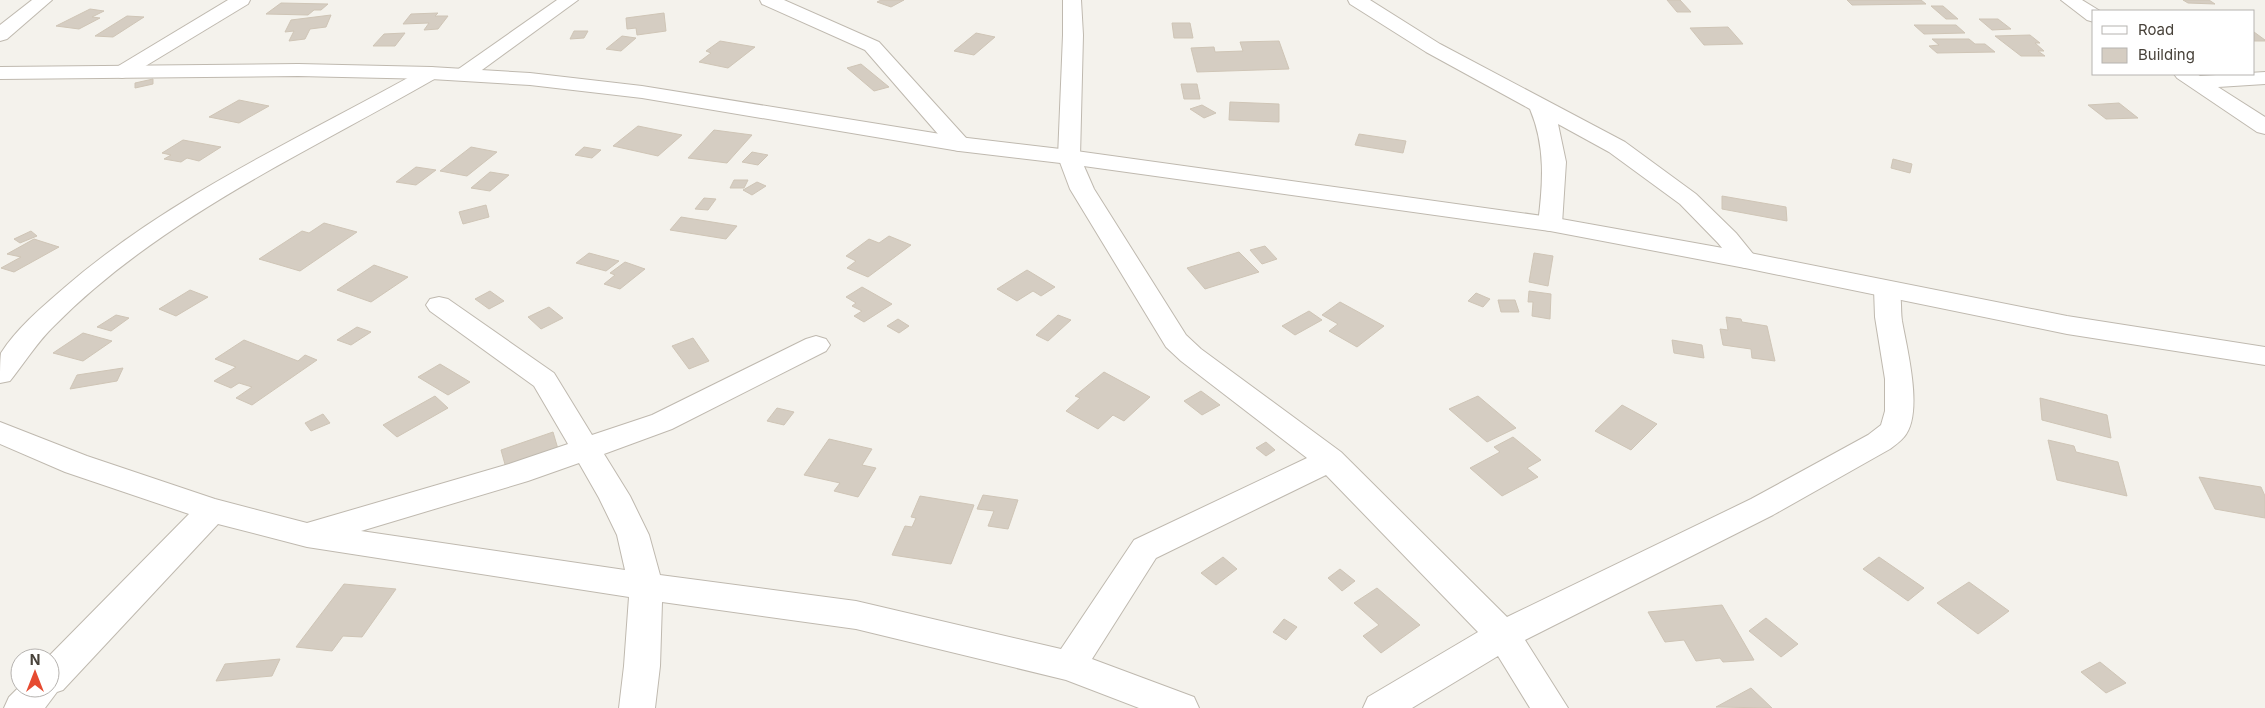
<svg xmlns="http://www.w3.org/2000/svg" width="2265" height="708" font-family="Inter,sans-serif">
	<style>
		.building { fill: #d5cdc2; stroke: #cfc5b6 }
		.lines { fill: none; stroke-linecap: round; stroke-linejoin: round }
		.minor-casing { stroke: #bfb9af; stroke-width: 2 }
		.tertiary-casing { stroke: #bfb9af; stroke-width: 2 }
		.minor { fill: #fff; fill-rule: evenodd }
		.tertiary { fill: #fff; fill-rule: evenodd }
	</style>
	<rect width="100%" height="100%" fill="#f4f2ec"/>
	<g class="building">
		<path d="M 881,0 L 904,0 L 891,7 L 877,2 Z"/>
		<path d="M 1667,0 L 1680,0 L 1691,12 L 1677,12 Z"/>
		<path d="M 1847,0 L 1921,0 L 1926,4 L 1852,5 Z"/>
		<path d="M 2183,0 L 2209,0 L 2215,4 L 2188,3 Z"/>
		<path d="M 281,3 L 328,4 L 321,10 L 314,10 L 308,15 L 266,14 Z"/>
		<path d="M 1931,6 L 1943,6 L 1958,19 L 1946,19 Z"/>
		<path d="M 90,9 L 104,11 L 92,17 L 100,18 L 79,29 L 56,26 Z"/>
		<path d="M 438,13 L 435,16 L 448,16 L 438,29 L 424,30 L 429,23 L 403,24 L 411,14 Z"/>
		<path d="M 664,13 L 666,31 L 637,35 L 636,28 L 627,29 L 626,18 Z"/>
		<path d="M 331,15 L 326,27 L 310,29 L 305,39 L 289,41 L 294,31 L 285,32 L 291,20 Z"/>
		<path d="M 127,16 L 144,17 L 113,37 L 95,36 Z"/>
		<path d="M 1979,19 L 1998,19 L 2011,29 L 1992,30 Z"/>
		<path d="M 1172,23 L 1190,23 L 1193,38 L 1174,38 Z"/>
		<path d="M 1914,25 L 1956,25 L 1965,33 L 1924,34 Z"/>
		<path d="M 1728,27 L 1743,44 L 1704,45 L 1690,28 Z"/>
		<path d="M 574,31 L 588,31 L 584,38 L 570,39 Z"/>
		<path d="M 2254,32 L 2265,40 L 2265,41 L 2254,41 Z"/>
		<path d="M 405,33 L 395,46 L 373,46 L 384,34 Z"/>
		<path d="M 976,33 L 995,37 L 974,55 L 954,51 Z"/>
		<path d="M 2030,35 L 2040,43 L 2035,43 L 2044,51 L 2038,51 L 2045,56 L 2021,56 L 1995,36 Z"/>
		<path d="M 622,36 L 636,38 L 621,51 L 606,49 Z"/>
		<path d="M 1932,39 L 1969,39 L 1975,44 L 1985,44 L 1995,52 L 1937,53 L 1929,46 L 1939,45 Z"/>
		<path d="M 720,41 L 755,47 L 728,68 L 699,62 L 711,53 L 706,51 Z"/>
		<path d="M 1279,41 L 1289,69 L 1197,72 L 1191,48 L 1214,47 L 1215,52 L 1243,51 L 1240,42 Z"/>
		<path d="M 861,64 L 889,87 L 874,91 L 847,68 Z"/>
		<path d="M 153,79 L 153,84 L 135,88 L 135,83 Z"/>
		<path d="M 1181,84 L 1197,84 L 1200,99 L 1184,99 Z"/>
		<path d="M 239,100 L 269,106 L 239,123 L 209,117 Z"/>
		<path d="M 1230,102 L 1279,104 L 1279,122 L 1229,120 Z"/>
		<path d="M 2119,103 L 2138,118 L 2106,119 L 2088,105 Z"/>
		<path d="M 1202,105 L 1216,113 L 1204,118 L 1190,109 Z"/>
		<path d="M 638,126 L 682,135 L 658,156 L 613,146 Z"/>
		<path d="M 714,130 L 752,135 L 727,163 L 688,158 Z"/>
		<path d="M 1359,134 L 1406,141 L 1403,153 L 1355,145 Z"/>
		<path d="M 183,140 L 221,147 L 199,161 L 187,158 L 181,162 L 164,159 L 171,155 L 162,153 Z"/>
		<path d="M 471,147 L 497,152 L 467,176 L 440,171 Z"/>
		<path d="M 584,147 L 601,150 L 592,158 L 575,155 Z"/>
		<path d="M 752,152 L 768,155 L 758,165 L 742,162 Z"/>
		<path d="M 1893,159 L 1912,164 L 1910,173 L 1891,168 Z"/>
		<path d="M 416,167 L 436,170 L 416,185 L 396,182 Z"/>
		<path d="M 490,172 L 509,175 L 490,191 L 471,188 Z"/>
		<path d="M 734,180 L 748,180 L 744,188 L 730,188 Z"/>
		<path d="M 757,182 L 766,186 L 752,195 L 743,190 Z"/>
		<path d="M 1722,196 L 1786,207 L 1787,221 L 1722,209 Z"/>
		<path d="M 704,198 L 716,199 L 708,210 L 695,209 Z"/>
		<path d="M 486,205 L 489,217 L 463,224 L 459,212 Z"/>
		<path d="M 681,217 L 737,226 L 726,239 L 670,230 Z"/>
		<path d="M 324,223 L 357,232 L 300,271 L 259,259 L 302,231 L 309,233 Z"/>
		<path d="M 31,231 L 37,236 L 20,243 L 14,239 Z"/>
		<path d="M 889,236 L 911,245 L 868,277 L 847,268 L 856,261 L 846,256 L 869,239 L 879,243 Z"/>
		<path d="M 34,239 L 59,247 L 14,272 L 1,268 L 21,257 L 7,254 Z"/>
		<path d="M 1265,246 L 1277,259 L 1262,264 L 1250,250 Z"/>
		<path d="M 1239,252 L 1259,272 L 1205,289 L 1187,268 Z"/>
		<path d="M 589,253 L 619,261 L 606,271 L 576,263 Z"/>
		<path d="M 1534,253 L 1553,256 L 1548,286 L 1529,282 Z"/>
		<path d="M 625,262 L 645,269 L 620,289 L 604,284 L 615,275 L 610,273 Z"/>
		<path d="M 374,265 L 408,277 L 371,302 L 337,290 Z"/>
		<path d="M 1027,270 L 1055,287 L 1041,296 L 1033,291 L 1017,301 L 997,289 Z"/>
		<path d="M 862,287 L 892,304 L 864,322 L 854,316 L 862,311 L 852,306 L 856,303 L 846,297 Z"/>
		<path d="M 190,290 L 208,297 L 176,316 L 159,309 Z"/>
		<path d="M 490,291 L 504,301 L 489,309 L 475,299 Z"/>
		<path d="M 1529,291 L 1551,294 L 1550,319 L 1532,316 L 1533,302 L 1528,302 Z"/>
		<path d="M 1476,293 L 1490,299 L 1483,307 L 1468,301 Z"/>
		<path d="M 1498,300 L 1515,300 L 1519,312 L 1501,312 Z"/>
		<path d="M 1340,302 L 1384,326 L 1357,347 L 1329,331 L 1338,324 L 1322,315 Z"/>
		<path d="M 549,307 L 563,318 L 541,329 L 528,317 Z"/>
		<path d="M 1309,311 L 1322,320 L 1295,335 L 1282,326 Z"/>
		<path d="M 116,315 L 129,318 L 111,331 L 97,327 Z"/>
		<path d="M 1058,315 L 1071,320 L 1048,341 L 1036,335 Z"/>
		<path d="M 1726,317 L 1741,319 L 1742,322 L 1767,326 L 1775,361 L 1752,358 L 1751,349 L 1723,345 L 1720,329 L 1728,330 Z"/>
		<path d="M 898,319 L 909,326 L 899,333 L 887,326 Z"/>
		<path d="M 357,327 L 371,332 L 351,345 L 337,340 Z"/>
		<path d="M 83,333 L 112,341 L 83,361 L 53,353 Z"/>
		<path d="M 693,338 L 709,361 L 689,369 L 672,346 Z"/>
		<path d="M 244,340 L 298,361 L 305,355 L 317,360 L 252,405 L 236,398 L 252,387 L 239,383 L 231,388 L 214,381 L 236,367 L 215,359 Z"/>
		<path d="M 1672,340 L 1702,345 L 1704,358 L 1674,353 Z"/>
		<path d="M 440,364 L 470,382 L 448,395 L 418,377 Z"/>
		<path d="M 123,368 L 117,381 L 70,389 L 77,375 Z"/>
		<path d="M 1104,372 L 1150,397 L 1124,421 L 1113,415 L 1098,429 L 1066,411 L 1080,398 L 1075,396 Z"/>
		<path d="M 1201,391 L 1220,405 L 1202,415 L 1184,401 Z"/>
		<path d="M 435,396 L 448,408 L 397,437 L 383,425 Z"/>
		<path d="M 1478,396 L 1516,428 L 1487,442 L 1449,409 Z"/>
		<path d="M 2040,398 L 2107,415 L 2111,438 L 2042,420 Z"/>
		<path d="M 1622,405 L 1657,424 L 1631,450 L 1595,431 Z"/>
		<path d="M 777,408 L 794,412 L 784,425 L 767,421 Z"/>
		<path d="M 323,414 L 330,423 L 311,431 L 305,423 Z"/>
		<path d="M 553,432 L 558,449 L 506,468 L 501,450 Z"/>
		<path d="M 1513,437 L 1541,460 L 1527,468 L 1538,477 L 1502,496 L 1470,468 L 1500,452 L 1494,447 Z"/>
		<path d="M 829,439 L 872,449 L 862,465 L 876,468 L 858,497 L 834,491 L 840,483 L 804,475 Z"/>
		<path d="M 2048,440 L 2074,446 L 2076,452 L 2118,462 L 2127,496 L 2057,480 Z"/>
		<path d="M 1266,442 L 1275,450 L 1266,456 L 1256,448 Z"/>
		<path d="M 2199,477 L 2261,487 L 2265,496 L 2265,518 L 2215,509 Z"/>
		<path d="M 983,495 L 1018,500 L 1008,529 L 988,526 L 994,511 L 977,509 Z"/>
		<path d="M 920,496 L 974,505 L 951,564 L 892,555 L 905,526 L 912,527 L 916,518 L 911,517 Z"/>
		<path d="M 1223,557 L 1237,569 L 1216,585 L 1201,573 Z"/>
		<path d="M 1879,557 L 1924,588 L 1908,601 L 1863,569 Z"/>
		<path d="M 1340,569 L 1355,581 L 1342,591 L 1328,578 Z"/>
		<path d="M 1969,582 L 2009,611 L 1978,634 L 1937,603 Z"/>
		<path d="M 344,584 L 396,589 L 362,637 L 343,636 L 332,651 L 296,647 Z"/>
		<path d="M 1377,588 L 1420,625 L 1381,653 L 1363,636 L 1379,625 L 1354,603 Z"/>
		<path d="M 1722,605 L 1754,660 L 1723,662 L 1720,658 L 1696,661 L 1684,640 L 1665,642 L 1648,612 Z"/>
		<path d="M 1766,618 L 1798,644 L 1781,657 L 1749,631 Z"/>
		<path d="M 1284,619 L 1297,627 L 1286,640 L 1273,632 Z"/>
		<path d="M 280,659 L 272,676 L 216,681 L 225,664 Z"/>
		<path d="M 2100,662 L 2126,683 L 2106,693 L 2081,672 Z"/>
		<path d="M 1751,688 L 1772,708 L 1716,707 Z"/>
	</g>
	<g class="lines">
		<defs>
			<g id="minor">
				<path d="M 32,0 L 52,0 L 7,39 L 0,41 L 0,25 Z"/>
				<path d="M 228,0 L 250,0 L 248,4 L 129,76 L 122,78 L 115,76 L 112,72 L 115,68 Z"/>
				<path d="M 557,0 L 578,0 L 471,78 L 464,80 L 457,78 L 454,74 L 457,70 Z"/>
				<path d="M 760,0 L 784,0 L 879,42 L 967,139 L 970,144 L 967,149 L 959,151 L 951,149 L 865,50 L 762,4 Z"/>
				<path d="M 1063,0 L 1081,0 L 1083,35 L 1080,157 L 1094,189 L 1186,335 L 1201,349 L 1341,452 L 1507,617 L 1751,499 L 1868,435 L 1881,425 L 1885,411 L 1885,379 L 1875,317 L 1874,289 L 1878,283 L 1887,281 L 1896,283 C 1903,294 1900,308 1902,321 C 1907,349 1924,414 1904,437 C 1900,442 1894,446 1890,449 L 1773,515 L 1525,640 L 1568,708 L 1530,708 L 1498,656 L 1412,708 L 1363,708 L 1368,697 L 1478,632 L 1326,475 L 1156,558 L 1092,659 L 1194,697 L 1199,708 L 1139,708 L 1066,680 L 856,629 L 662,602 L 660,666 L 655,708 L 619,708 L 624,666 L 629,597 L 307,547 L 218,524 L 63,690 L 57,692 L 45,708 L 4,708 L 9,697 L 20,686 L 20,688 L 50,688 L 50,658 L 47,658 L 189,514 L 65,472 L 0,444 L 0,422 L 87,456 L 215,499 L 307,523 L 509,464 L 568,444 L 534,386 L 430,311 L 426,305 L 430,299 L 439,297 L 448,299 L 554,373 L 592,435 L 652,415 L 806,339 L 816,336 L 826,339 L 830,345 L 826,351 L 672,429 L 604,454 L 630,496 L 649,535 L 660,575 L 856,601 L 1061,649 L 1134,540 L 1307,458 L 1181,361 L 1166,347 L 1070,189 L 1058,157 L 1063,35 ZM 579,463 L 599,498 L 617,535 L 625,570 L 361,531 L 528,481 Z"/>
				<path d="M 1348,0 L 1370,0 L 1440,44 L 1625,142 L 1696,194 L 1736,233 L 1758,260 L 1754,265 L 1745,268 L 1736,265 L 1718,243 L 1680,204 L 1609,152 L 1558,124 L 1566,162 L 1562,224 L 1559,229 L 1550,231 L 1541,229 L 1538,224 C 1543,184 1546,147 1530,109 L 1426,52 L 1350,4 Z"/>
				<path d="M 2061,0 L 2082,0 L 2100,11 L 2094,11 L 2094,22 L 2087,20 Z"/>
				<path d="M 431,67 L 438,69 L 441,73 L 438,77 C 308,152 162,217 55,325 C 38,341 25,362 10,381 L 0,383 C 0,375 0,360 1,353 C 17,328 42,307 64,288 C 170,196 302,137 424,69 Z"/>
				<path d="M 2265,72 L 2265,84 L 2218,87 L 2265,117 L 2265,134 L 2257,132 L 2177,78 L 2174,74 L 2197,74 L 2200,76 Z"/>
			</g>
			<path id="tertiary" d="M 298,64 L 431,67 L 530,73 L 642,86 L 959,137 L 1069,150 L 1550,217 L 1745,252 L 2067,316 L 2265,347 L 2265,365 L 2067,334 L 1745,268 L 1550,231 L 1069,164 L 959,151 L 642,98 L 530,85 L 431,79 L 298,76 L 0,79 L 0,67 Z"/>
		</defs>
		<use href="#minor" class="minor-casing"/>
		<use href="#tertiary" class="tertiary-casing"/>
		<use href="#minor" class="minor"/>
		<use href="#tertiary" class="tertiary"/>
	</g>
	<rect x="2092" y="10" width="162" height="65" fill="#ffffff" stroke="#b6b3b0"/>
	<rect x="2102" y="26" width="25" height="8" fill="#ffffff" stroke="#b6b3b0"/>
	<text x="2138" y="35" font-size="15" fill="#48423a">Road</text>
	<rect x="2102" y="48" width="25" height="15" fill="#d5cdc2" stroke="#b6b3b0"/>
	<text x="2138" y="60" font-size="15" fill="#48423a">Building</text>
	<g transform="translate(35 673)"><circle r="24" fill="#ffffff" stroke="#b6b3b0"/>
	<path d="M0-4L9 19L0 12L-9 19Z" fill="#e64b31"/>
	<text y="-8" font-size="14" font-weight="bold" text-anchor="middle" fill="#48423a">N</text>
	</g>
</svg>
